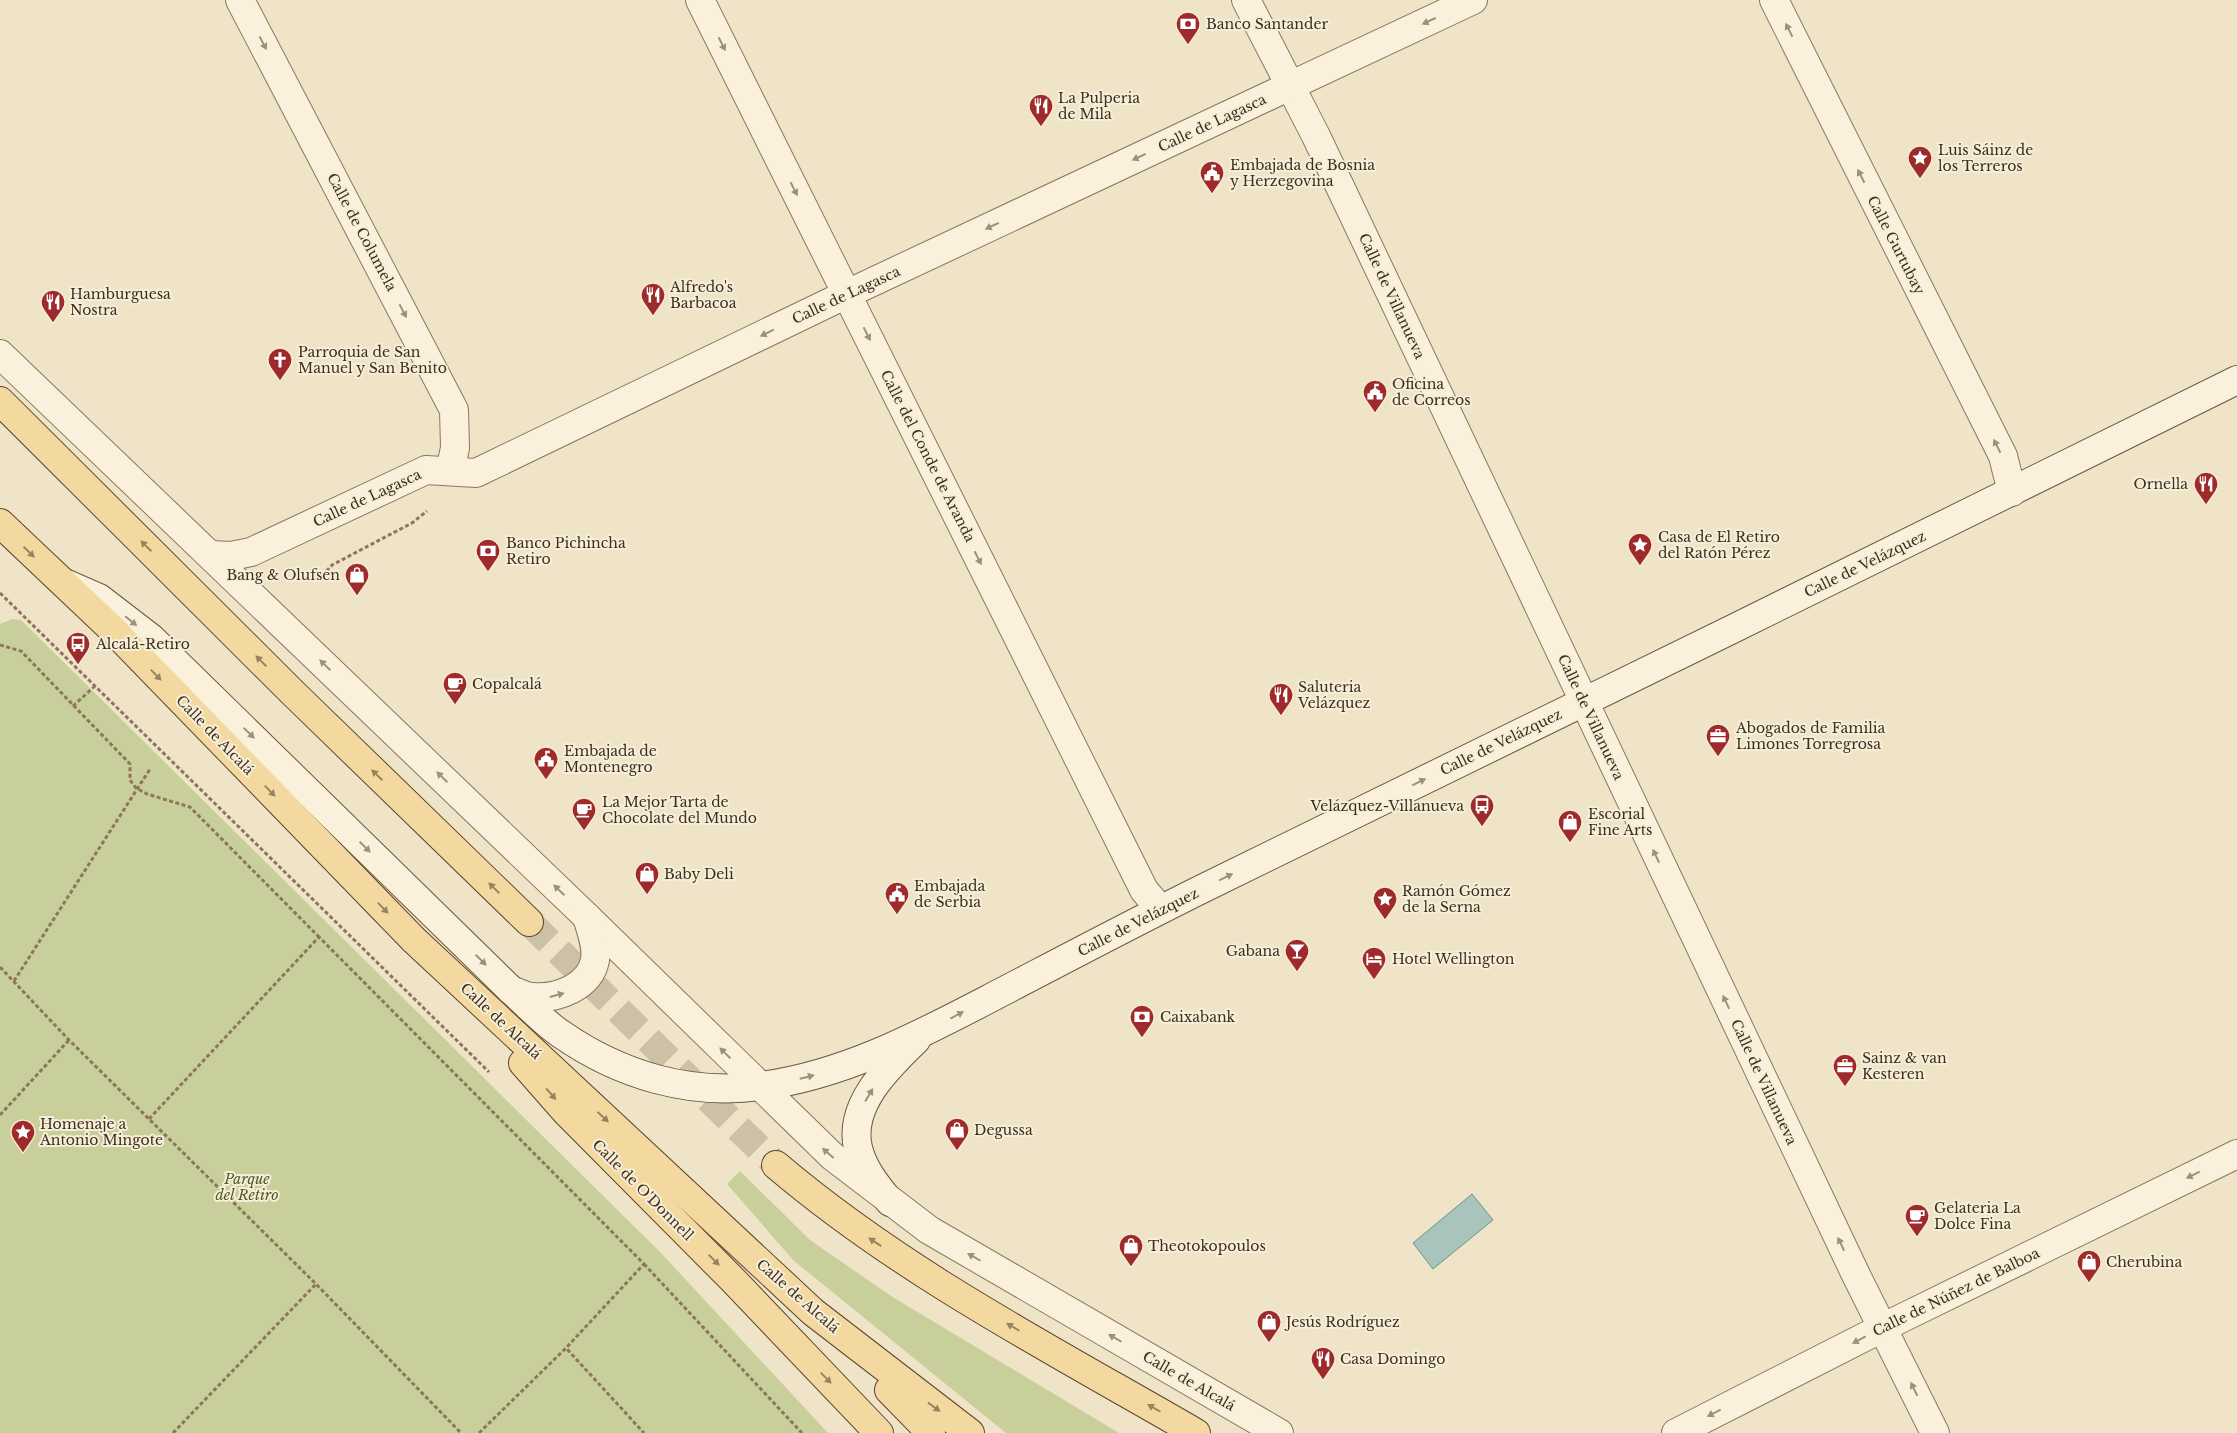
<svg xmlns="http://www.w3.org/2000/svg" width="2237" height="1433" font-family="'Libre Baskerville',serif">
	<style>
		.green { fill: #c9cf9b }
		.water { fill: #a9c4bc; stroke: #6f938a }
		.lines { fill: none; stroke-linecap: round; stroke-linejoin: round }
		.primary-tunnel { stroke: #ccc0a6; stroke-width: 28; stroke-dasharray: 28 14; stroke-linecap: butt }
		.minor-casing { stroke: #8d765c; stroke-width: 30 }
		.secondary-casing { stroke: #6f573f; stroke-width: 30 }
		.primary-casing { stroke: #5b4430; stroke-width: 30 }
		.path { stroke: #8d765c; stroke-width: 3; stroke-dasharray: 4 2.5; stroke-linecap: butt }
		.minor { stroke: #faf1dc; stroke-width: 28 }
		.secondary { stroke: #faf1dc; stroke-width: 28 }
		.primary { stroke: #f3d9a0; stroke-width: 28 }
		.oneway { fill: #9c907e }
		.oneway2 { fill: #988460 }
		.labels { text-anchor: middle; stroke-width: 4; stroke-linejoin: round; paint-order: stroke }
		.poi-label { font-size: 14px; fill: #3d2e20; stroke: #f7eed8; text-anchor: start }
		.street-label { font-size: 14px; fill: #3d2e20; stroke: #f7eed8 }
		.park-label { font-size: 14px; font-style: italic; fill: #4d5a26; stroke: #f7eed8 }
	</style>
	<rect width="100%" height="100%" fill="#f0e4c8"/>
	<g class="green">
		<path d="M 13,619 L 21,620 L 661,1253 L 828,1433 L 0,1433 L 0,624 Z"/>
		<path d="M 740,1171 L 810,1240 L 891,1296 L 1119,1433 L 1006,1433 L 793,1260 L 727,1184 Z"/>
	</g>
	<path class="water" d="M 1472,1194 L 1493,1220 L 1433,1269 L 1413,1243 Z"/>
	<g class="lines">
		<path class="primary-tunnel" d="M 529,922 L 776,1165"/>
		<defs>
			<g id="minor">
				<path d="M 240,0 L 454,410 L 455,448 L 450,471"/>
				<path d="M 700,0 L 1144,890 L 1160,909"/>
				<path d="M 1246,0 L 1316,136 L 1856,1275 L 1935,1433"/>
				<path d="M 1774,0 L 2003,456 L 2012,492"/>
				<path d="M 0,354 L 587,917 L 832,1156 L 929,1230 L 1279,1433"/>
				<path d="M 211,555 L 231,556 L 251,552 L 426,470 L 476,473 L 847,294 L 1473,0"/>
				<path d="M 511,990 C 517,992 526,997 533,997 C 557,999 590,987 595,960 C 597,945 591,931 587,917"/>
				<path d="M 1676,1433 L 1894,1322 L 2237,1154"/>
			</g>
			<g id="secondary">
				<path d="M 67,584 L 99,598 L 151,638 L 511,990 C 527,1004 543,1022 561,1034 C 620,1075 690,1096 761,1086 C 847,1075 927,1031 1002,992 C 1071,956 1139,920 1208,886 C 1551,717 1895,551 2237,380"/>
				<path d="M 890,1202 C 877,1186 863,1169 858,1148 C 848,1105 888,1067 916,1040"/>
			</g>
			<g id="primary">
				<path d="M 0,401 L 293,693 L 529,922"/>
				<path d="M 0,523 L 113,630 L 414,940 L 813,1312 L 970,1433"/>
				<path d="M 523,1063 L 567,1113 L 732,1279 L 879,1433"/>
				<path d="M 776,1165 C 903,1273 1053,1350 1196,1433"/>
				<path d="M 889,1390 L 931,1433"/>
			</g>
		</defs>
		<use href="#minor" class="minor-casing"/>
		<use href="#secondary" class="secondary-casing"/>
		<use href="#primary" class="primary-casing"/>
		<g class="path">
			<path d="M 322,576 L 332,565 L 412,523 L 427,511"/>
			<path d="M 0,593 L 489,1072"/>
			<path d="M 0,645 L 21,651 L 130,764 L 130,780 L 136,788 L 147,794 L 190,807 L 319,937"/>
			<path d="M 73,706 L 95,686"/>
			<path d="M 0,967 L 69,1040 L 316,1284 L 461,1433"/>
			<path d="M 14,981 L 150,769"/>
			<path d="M 0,1115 L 69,1040"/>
			<path d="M 149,1119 L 319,937 L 644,1264 L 566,1348"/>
			<path d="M 644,1264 L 802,1433"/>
			<path d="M 173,1433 L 316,1284"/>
			<path d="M 479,1433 L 566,1348 L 644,1433"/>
		</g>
		<use href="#minor" class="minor"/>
		<use href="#secondary" class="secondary"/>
		<use href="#primary" class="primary"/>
	</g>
	<defs><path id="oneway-solid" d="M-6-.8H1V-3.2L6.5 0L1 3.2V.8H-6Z" transform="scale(1.25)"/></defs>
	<g class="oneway">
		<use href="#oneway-solid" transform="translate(1429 21) rotate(155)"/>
		<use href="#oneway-solid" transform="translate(1789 30) rotate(-117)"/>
		<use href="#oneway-solid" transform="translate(263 43) rotate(62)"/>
		<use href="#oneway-solid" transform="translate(722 44) rotate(63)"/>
		<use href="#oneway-solid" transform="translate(1139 157) rotate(155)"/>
		<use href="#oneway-solid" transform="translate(1861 176) rotate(-117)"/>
		<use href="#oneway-solid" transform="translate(794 189) rotate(63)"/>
		<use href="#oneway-solid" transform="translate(992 226) rotate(155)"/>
		<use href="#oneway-solid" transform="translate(403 311) rotate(62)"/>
		<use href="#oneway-solid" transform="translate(767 333) rotate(154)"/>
		<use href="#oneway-solid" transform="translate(867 334) rotate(63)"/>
		<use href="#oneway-solid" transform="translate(1997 446) rotate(-117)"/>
		<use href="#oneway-solid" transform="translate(978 558) rotate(63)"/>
		<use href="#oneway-solid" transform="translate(131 621) rotate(39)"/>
		<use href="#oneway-solid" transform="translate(325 665) rotate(-136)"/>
		<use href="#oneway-solid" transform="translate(249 733) rotate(44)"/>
		<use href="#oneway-solid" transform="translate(442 777) rotate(-136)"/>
		<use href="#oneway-solid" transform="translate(1419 782) rotate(-26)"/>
		<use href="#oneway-solid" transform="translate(365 847) rotate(44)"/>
		<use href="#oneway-solid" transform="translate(1656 856) rotate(-115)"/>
		<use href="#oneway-solid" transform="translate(1226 877) rotate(-26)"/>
		<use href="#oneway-solid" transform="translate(559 890) rotate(-136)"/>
		<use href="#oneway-solid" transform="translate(481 960) rotate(45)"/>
		<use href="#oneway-solid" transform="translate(557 995) rotate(-15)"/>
		<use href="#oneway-solid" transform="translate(1726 1002) rotate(-115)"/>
		<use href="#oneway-solid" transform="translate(957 1015) rotate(-28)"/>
		<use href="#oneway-solid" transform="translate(725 1053) rotate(-135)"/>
		<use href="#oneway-solid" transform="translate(807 1077) rotate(-14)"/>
		<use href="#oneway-solid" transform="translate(869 1095) rotate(-59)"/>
		<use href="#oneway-solid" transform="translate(828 1153) rotate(-139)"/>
		<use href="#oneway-solid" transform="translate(2193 1175) rotate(154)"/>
		<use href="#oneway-solid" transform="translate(1841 1244) rotate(-115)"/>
		<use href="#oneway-solid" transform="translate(974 1257) rotate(-150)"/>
		<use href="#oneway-solid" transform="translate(1115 1338) rotate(-150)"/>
		<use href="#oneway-solid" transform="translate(1859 1340) rotate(152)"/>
		<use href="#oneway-solid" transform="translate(1914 1389) rotate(-116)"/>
		<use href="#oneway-solid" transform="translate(1714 1413) rotate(153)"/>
	</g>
	<g class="oneway2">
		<use href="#oneway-solid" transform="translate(146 546) rotate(-135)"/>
		<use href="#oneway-solid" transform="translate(29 552) rotate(44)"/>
		<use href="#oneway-solid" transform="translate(261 661) rotate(-135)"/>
		<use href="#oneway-solid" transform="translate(156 675) rotate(46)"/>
		<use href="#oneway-solid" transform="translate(377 775) rotate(-136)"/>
		<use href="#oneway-solid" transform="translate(270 791) rotate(46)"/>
		<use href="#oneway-solid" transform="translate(494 888) rotate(-136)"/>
		<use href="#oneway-solid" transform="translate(383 908) rotate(46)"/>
		<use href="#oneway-solid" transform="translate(551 1094) rotate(49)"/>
		<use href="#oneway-solid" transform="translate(603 1117) rotate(43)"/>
		<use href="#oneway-solid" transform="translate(875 1242) rotate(-147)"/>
		<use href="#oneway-solid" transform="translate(714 1260) rotate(45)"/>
		<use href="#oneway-solid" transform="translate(1013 1327) rotate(-150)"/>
		<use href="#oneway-solid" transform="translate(826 1378) rotate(46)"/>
		<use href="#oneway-solid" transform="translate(934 1407) rotate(36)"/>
		<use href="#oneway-solid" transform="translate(1154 1408) rotate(-150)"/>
	</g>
	<defs>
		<symbol id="bank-pin" viewBox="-11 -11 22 30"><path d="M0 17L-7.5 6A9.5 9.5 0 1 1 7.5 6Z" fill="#9e2a2b" stroke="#f7eed8"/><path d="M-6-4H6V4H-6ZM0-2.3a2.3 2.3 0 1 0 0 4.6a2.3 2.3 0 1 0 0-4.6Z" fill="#fff"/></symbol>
		<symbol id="restaurant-pin" viewBox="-11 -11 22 30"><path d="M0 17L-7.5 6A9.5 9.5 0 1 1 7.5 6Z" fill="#9e2a2b" stroke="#f7eed8"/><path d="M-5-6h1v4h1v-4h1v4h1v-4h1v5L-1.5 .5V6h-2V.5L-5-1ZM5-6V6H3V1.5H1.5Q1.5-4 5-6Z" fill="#fff"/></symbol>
		<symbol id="sight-pin" viewBox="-11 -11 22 30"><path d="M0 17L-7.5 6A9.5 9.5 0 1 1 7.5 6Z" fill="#9e2a2b" stroke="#f7eed8"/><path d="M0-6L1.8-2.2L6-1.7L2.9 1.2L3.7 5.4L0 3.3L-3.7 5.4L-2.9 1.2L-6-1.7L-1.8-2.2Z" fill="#fff"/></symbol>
		<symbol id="civic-pin" viewBox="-11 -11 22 30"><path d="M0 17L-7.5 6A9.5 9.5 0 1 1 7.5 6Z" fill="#9e2a2b" stroke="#f7eed8"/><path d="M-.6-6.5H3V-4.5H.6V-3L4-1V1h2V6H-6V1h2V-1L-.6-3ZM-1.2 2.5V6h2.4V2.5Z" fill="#fff"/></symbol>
		<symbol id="church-pin" viewBox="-11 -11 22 30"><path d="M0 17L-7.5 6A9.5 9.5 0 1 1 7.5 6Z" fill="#9e2a2b" stroke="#f7eed8"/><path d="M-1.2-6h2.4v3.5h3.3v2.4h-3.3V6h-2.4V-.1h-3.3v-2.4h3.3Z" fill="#fff"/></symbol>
		<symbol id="shop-pin" viewBox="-11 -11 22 30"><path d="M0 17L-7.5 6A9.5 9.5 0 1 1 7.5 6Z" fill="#9e2a2b" stroke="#f7eed8"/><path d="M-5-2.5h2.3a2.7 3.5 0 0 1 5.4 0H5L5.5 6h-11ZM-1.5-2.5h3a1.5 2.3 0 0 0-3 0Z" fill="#fff"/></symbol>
		<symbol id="bus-pin" viewBox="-11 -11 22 30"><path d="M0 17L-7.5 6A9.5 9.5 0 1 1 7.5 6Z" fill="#9e2a2b" stroke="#f7eed8"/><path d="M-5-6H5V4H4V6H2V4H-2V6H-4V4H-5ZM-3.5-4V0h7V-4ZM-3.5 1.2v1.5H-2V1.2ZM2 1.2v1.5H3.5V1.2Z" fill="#fff"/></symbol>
		<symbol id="cafe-pin" viewBox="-11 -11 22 30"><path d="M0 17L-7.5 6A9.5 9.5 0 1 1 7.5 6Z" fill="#9e2a2b" stroke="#f7eed8"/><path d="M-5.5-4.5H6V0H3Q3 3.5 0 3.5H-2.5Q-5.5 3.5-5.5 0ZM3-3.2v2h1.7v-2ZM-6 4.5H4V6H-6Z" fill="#fff"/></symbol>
		<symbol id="office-pin" viewBox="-11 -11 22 30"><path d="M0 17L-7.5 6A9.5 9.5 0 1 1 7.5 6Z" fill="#9e2a2b" stroke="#f7eed8"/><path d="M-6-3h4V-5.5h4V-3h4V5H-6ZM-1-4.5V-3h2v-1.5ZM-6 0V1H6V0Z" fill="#fff"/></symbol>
		<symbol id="bar-pin" viewBox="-11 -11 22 30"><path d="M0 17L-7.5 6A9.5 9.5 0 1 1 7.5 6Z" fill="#9e2a2b" stroke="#f7eed8"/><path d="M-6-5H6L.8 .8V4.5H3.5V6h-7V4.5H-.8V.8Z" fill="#fff"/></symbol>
		<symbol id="hotel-pin" viewBox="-11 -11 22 30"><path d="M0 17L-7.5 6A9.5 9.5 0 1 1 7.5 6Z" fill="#9e2a2b" stroke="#f7eed8"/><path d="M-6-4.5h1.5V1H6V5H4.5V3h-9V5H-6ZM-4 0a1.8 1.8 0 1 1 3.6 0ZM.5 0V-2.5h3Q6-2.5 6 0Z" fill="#fff"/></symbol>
	</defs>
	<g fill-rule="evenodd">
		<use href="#bank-pin" x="1174" y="10" width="28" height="38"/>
		<use href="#restaurant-pin" x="1027" y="92" width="28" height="38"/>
		<use href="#sight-pin" x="1906" y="144" width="28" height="38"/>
		<use href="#civic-pin" x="1198" y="159" width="28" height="38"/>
		<use href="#restaurant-pin" x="639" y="281" width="28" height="38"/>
		<use href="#restaurant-pin" x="39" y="288" width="28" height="38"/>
		<use href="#church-pin" x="266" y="346" width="28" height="38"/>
		<use href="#civic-pin" x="1361" y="378" width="28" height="38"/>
		<use href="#restaurant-pin" x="2192" y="470" width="28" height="38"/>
		<use href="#sight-pin" x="1626" y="531" width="28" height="38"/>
		<use href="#bank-pin" x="474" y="537" width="28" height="38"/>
		<use href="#shop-pin" x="343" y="561" width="28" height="38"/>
		<use href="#bus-pin" x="64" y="630" width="28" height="38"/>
		<use href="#cafe-pin" x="441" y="670" width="28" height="38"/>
		<use href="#restaurant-pin" x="1267" y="681" width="28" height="38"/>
		<use href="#office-pin" x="1704" y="722" width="28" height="38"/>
		<use href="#civic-pin" x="532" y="745" width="28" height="38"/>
		<use href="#bus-pin" x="1468" y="792" width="28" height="38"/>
		<use href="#cafe-pin" x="570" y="796" width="28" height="38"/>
		<use href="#shop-pin" x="1556" y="808" width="28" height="38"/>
		<use href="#shop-pin" x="633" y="860" width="28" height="38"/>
		<use href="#civic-pin" x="883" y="880" width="28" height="38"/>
		<use href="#sight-pin" x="1371" y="885" width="28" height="38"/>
		<use href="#bar-pin" x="1283" y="937" width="28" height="38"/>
		<use href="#hotel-pin" x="1360" y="945" width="28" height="38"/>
		<use href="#bank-pin" x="1128" y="1003" width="28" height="38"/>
		<use href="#office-pin" x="1831" y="1052" width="28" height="38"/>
		<use href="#shop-pin" x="943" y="1116" width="28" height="38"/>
		<use href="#sight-pin" x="9" y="1118" width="28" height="38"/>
		<use href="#cafe-pin" x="1903" y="1202" width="28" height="38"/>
		<use href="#shop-pin" x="1117" y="1232" width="28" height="38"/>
		<use href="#shop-pin" x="2075" y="1248" width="28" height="38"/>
		<use href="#shop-pin" x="1255" y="1308" width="28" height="38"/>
		<use href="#restaurant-pin" x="1309" y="1345" width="28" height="38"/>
	</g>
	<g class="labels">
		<g class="poi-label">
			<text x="1206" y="29">Banco Santander</text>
			<text x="1058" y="103">La Pulperia<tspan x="1058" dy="16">de Mila</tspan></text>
			<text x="1938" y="155">Luis Sáinz de<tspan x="1938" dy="16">los Terreros</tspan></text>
			<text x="1230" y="170">Embajada de Bosnia<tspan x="1230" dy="16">y Herzegovina</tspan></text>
			<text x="670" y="292">Alfredo's<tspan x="670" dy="16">Barbacoa</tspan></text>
			<text x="70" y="299">Hamburguesa<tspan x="70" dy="16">Nostra</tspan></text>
			<text x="298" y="357">Parroquia de San<tspan x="298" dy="16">Manuel y San Benito</tspan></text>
			<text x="1392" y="389">Oficina<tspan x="1392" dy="16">de Correos</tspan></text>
			<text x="2188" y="489" text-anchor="end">Ornella</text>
			<text x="1658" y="542">Casa de El Retiro<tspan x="1658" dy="16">del Ratón Pérez</tspan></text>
			<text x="506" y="548">Banco Pichincha<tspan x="506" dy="16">Retiro</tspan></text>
			<text x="340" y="580" text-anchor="end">Bang &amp; Olufsen</text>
			<text x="96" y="649">Alcalá-Retiro</text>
			<text x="472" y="689">Copalcalá</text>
			<text x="1298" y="692">Saluteria<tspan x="1298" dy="16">Velázquez</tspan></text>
			<text x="1736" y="733">Abogados de Familia<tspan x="1736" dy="16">Limones Torregrosa</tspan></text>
			<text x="564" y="756">Embajada de<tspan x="564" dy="16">Montenegro</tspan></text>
			<text x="602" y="807">La Mejor Tarta de<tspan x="602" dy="16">Chocolate del Mundo</tspan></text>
			<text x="1464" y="811" text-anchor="end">Velázquez-Villanueva</text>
			<text x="1588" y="819">Escorial<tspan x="1588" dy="16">Fine Arts</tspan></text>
			<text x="664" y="879">Baby Deli</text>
			<text x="914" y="891">Embajada<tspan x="914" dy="16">de Serbia</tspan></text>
			<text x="1402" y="896">Ramón Gómez<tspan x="1402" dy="16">de la Serna</tspan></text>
			<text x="1280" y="956" text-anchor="end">Gabana</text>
			<text x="1392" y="964">Hotel Wellington</text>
			<text x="1160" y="1022">Caixabank</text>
			<text x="1862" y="1063">Sainz &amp; van<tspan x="1862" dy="16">Kesteren</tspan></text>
			<text x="40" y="1129">Homenaje a<tspan x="40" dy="16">Antonio Mingote</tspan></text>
			<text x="974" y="1135">Degussa</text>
			<text x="1934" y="1213">Gelateria La<tspan x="1934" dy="16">Dolce Fina</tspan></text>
			<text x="1148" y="1251">Theotokopoulos</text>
			<text x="2106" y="1267">Cherubina</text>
			<text x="1286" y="1327">Jesús Rodríguez</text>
			<text x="1340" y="1364">Casa Domingo</text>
		</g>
		<g class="street-label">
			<text transform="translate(1212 123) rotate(-25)" y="5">Calle de Lagasca</text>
			<text transform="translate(362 232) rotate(62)" y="5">Calle de Columela</text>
			<text transform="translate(1896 245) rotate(63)" y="5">Calle Gurtubay</text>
			<text transform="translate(846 295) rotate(-25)" y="5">Calle de Lagasca</text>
			<text transform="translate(1392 296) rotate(65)" y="5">Calle de Villanueva</text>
			<text transform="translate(928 456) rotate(63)" y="5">Calle del Conde de Aranda</text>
			<text transform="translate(367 498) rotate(-25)" y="5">Calle de Lagasca</text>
			<text transform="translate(1865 564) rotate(-26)" y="5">Calle de Velázquez</text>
			<text transform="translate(1591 717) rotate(65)" y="5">Calle de Villanueva</text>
			<text transform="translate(215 735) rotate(46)" y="5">Calle de Alcalá</text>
			<text transform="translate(1501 742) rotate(-26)" y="5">Calle de Velázquez</text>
			<text transform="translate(1138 922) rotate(-27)" y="5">Calle de Velázquez</text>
			<text transform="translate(501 1021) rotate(43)" y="5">Calle de Alcalá</text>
			<text transform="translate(1764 1082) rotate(65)" y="5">Calle de Villanueva</text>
			<text transform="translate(643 1190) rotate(45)" y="5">Calle de O'Donnell</text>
			<text transform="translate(1956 1292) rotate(-26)" y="5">Calle de Núñez de Balboa</text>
			<text transform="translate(798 1296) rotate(41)" y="5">Calle de Alcalá</text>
			<text transform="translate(1189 1381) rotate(30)" y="5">Calle de Alcalá</text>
		</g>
		<g class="park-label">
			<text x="247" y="1184">Parque<tspan x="247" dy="16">del Retiro</tspan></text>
		</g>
	</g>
</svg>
